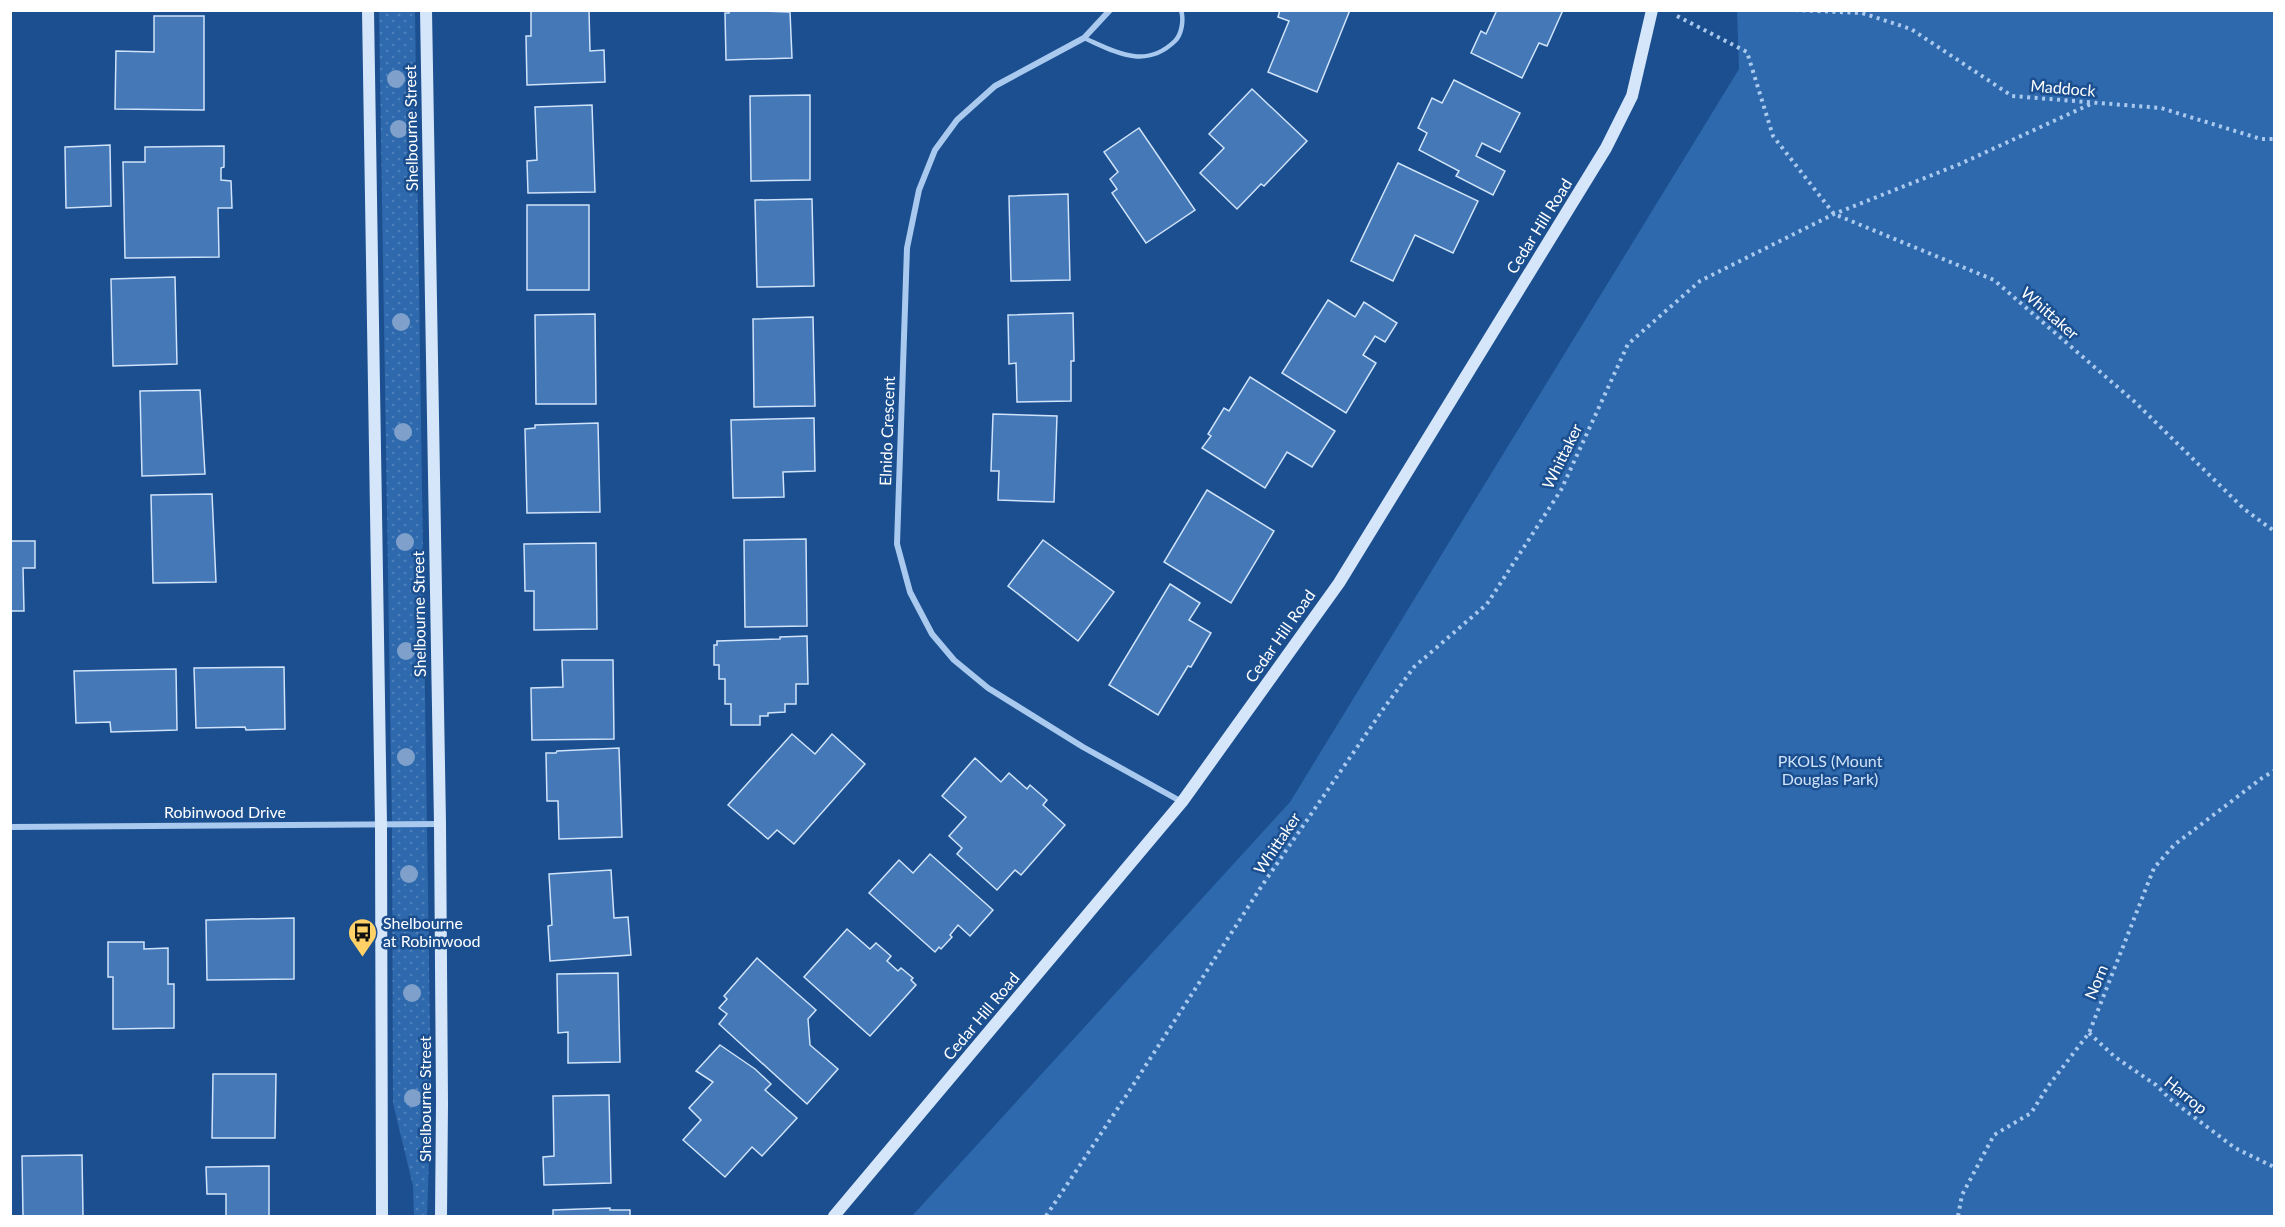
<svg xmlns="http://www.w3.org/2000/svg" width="2285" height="1227" font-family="Lato,sans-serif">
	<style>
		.grass { fill: url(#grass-dots) }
		.green { fill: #2e69ad }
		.building { fill: #4478b7; stroke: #cfe3fa; stroke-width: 1.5 }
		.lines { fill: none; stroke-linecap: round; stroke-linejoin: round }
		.path { stroke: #a9c9ee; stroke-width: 4; stroke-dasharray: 3 4.5; stroke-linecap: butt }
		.lane { stroke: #a9c9ee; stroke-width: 4.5 }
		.street { stroke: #a9c9ee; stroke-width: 6 }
		.secondary { stroke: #d6e6fa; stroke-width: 12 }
		.tree { fill: #7ea0ca }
		.labels { text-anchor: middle; stroke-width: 5; stroke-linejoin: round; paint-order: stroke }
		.street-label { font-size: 16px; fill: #fff; stroke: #1b4f8f }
		.park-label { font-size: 16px; fill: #cfe3fa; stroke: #1b4f8f }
		.poi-label { font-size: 16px; fill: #fff; stroke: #1b4f8f; text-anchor: start }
	</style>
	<defs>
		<pattern id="grass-dots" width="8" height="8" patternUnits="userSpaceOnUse" patternTransform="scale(1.5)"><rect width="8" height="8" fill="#2e69ad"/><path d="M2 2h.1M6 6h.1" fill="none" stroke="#4d80b9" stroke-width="1.8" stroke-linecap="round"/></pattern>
	</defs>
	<rect width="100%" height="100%" fill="#1b4f8f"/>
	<path class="grass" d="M 379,11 L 415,11 L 431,1102 L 427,1216 L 414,1216 L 413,1186 L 393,1103 L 392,824 Z"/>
	<path class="green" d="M 1737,11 L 2274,11 L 2274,1216 L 912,1216 L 1290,802 L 1739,69 Z"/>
	<g class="building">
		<path d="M 531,10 L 589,10 L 590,51 L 604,50 L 605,82 L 527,85 L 526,36 L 531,36 Z"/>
		<path d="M 729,10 L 790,12 L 792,58 L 726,60 L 725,13 L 729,13 Z"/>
		<path d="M 1280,10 L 1350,10 L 1317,92 L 1268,72 L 1289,21 L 1278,17 Z"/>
		<path d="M 1497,10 L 1563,10 L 1547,46 L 1539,43 L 1522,78 L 1471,53 L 1481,31 L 1486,34 Z"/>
		<path d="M 154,16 L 204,16 L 204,110 L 115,109 L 116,51 L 154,52 Z"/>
		<path d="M 1454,80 L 1520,113 L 1500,152 L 1482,143 L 1476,156 L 1505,171 L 1493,195 L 1456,176 L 1459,171 L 1419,150 L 1427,133 L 1418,128 L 1432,98 L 1442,103 Z"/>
		<path d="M 1252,89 L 1307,141 L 1264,186 L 1261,184 L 1237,209 L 1200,173 L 1224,148 L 1209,134 Z"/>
		<path d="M 810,95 L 810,180 L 751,181 L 750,96 Z"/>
		<path d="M 592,105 L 595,192 L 528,193 L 527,161 L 537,160 L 535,107 Z"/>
		<path d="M 1139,128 L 1195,210 L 1146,243 L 1112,193 L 1117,189 L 1110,179 L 1118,172 L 1104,152 Z"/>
		<path d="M 110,145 L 111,206 L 66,208 L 65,147 Z"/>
		<path d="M 224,146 L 224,167 L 221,168 L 221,180 L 231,181 L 232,208 L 218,208 L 219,257 L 125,258 L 123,162 L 145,162 L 145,147 Z"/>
		<path d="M 1398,163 L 1478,201 L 1453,253 L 1415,235 L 1393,281 L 1351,261 Z"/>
		<path d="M 1068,194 L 1070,280 L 1011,281 L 1009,196 Z"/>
		<path d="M 812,199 L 814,286 L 757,287 L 755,200 Z"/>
		<rect x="527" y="205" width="62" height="85"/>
		<path d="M 175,277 L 177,364 L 113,366 L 111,279 Z"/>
		<path d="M 1328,300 L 1355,317 L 1364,302 L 1397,323 L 1385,342 L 1375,336 L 1363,355 L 1376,363 L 1346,413 L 1282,373 Z"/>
		<path d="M 1073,313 L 1074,361 L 1071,361 L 1071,401 L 1017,402 L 1016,363 L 1009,364 L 1008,315 Z"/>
		<path d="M 595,314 L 596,404 L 536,404 L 535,315 Z"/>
		<path d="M 813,317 L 815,406 L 754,407 L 753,319 Z"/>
		<path d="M 1250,377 L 1335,431 L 1312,467 L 1287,452 L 1265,488 L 1202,448 L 1211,436 L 1208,434 L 1224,408 L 1229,411 Z"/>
		<path d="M 200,390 L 205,474 L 142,476 L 140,391 Z"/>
		<path d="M 993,414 L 1057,416 L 1054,502 L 998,500 L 999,471 L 991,471 Z"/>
		<path d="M 814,418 L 815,471 L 783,472 L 784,497 L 733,498 L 731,420 Z"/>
		<path d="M 598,423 L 600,512 L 527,513 L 525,429 L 535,428 L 535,425 Z"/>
		<path d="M 1207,490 L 1274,531 L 1231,603 L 1164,562 Z"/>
		<path d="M 212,494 L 216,582 L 153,583 L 151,495 Z"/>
		<path d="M 806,539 L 807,626 L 745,627 L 744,540 Z"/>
		<path d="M 1043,540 L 1114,592 L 1078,641 L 1008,586 Z"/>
		<path d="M 10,541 L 35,541 L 35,568 L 23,568 L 24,611 L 10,611 Z"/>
		<path d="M 596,543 L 597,629 L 534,630 L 534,591 L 525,591 L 524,544 Z"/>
		<path d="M 1170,584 L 1200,603 L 1189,620 L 1211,633 L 1191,667 L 1188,666 L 1158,715 L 1109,685 Z"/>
		<path d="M 807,636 L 808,684 L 796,684 L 796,704 L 785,704 L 785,712 L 768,713 L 768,716 L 760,716 L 760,725 L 731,725 L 731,704 L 725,704 L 725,679 L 719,679 L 719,665 L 714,665 L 714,645 L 717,645 L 717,641 L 780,639 L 780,637 Z"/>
		<path d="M 562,660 L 613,660 L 614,739 L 532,740 L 531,688 L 563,687 Z"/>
		<path d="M 284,667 L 285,729 L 246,730 L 245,727 L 196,728 L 194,668 Z"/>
		<path d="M 176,669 L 177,730 L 111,732 L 110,722 L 76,723 L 74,671 Z"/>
		<path d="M 792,734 L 815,754 L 832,734 L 865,764 L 794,844 L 777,830 L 768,839 L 728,805 Z"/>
		<path d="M 619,748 L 622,837 L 559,839 L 558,801 L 547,801 L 546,753 L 556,753 L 557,751 Z"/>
		<path d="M 975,758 L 1001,782 L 1009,773 L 1027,789 L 1030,785 L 1047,800 L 1043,805 L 1065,825 L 1021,875 L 1015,870 L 997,890 L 957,854 L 962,848 L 949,836 L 966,817 L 942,796 Z"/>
		<path d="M 930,854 L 993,910 L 970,936 L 958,925 L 950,935 L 952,937 L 941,949 L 939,947 L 935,952 L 869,893 L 899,860 L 913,873 Z"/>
		<path d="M 611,870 L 614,918 L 628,917 L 631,955 L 550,961 L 548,926 L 552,925 L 549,874 Z"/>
		<path d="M 294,918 L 294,979 L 207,980 L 206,920 Z"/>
		<path d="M 847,929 L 870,949 L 876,943 L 891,956 L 887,961 L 898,971 L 901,968 L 913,978 L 911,980 L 916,985 L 870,1036 L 804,977 Z"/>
		<path d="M 108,942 L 144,942 L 144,949 L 168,948 L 168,984 L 174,984 L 174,1028 L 113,1029 L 113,977 L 108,977 Z"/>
		<path d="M 757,958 L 816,1010 L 808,1019 L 810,1045 L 838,1069 L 807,1104 L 719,1024 L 727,1014 L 719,1008 L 727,999 L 724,996 Z"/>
		<path d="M 618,973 L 620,1062 L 568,1063 L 568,1032 L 558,1033 L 557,974 Z"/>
		<path d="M 720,1045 L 755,1069 L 771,1084 L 765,1090 L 797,1118 L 762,1156 L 752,1147 L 725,1177 L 683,1140 L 701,1120 L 689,1108 L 713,1082 L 696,1071 Z"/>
		<path d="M 213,1074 L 276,1074 L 275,1138 L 212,1138 Z"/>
		<path d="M 609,1095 L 611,1183 L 544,1185 L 543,1157 L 554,1156 L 553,1096 Z"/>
		<path d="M 82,1155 L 83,1216 L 23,1216 L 22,1156 Z"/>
		<path d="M 269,1166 L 269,1216 L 226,1216 L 226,1194 L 207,1194 L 206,1167 Z"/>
		<path d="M 610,1208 L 610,1210 L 630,1210 L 630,1216 L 553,1216 L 553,1210 Z"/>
	</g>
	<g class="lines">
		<g class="path">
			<path d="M 1795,10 L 1862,13 L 1911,29 L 2012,96 L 2161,108 L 2261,139 L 2274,139"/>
			<path d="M 1677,16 L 1747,52 L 1773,136 L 1834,214 L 1994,280 L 2136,403 L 2244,509 L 2274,531"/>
			<path d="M 2089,1033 L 2115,1057 L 2156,1085 L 2170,1099 L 2235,1148 L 2274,1167"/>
			<path d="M 1046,1216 L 1126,1096 L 1261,887 L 1384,708 L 1414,667 L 1487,604 L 1561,490 L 1628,344 L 1700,281 L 1834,214 L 1960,164 L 2093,103"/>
			<path d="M 1958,1216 L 1962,1195 L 1994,1135 L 2031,1113 L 2049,1085 L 2089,1033 L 2154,868 L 2174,845 L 2262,778 L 2274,771"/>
		</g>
		<path class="lane" d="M 1084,38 C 1116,52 1145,70 1175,41 C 1182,34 1184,19 1181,10"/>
		<g class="street">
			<path d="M 1110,10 L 1084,38 L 995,86 L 957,120 L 935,150 L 919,190 L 907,248 L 897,544 L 910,592 L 932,634 L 954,660 L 988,688 L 1083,747 L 1182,802"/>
			<path d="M 10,827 L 440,824"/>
		</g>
		<g class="secondary">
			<path d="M 368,10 L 381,825 L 382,1216"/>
			<path d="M 426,10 L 440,824 L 442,1103 L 441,1216"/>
			<path d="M 834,1216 L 1182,802 L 1339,583 L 1606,148 L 1632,96 L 1652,10"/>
		</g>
	</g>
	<g class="tree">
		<circle cx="396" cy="79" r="9"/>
		<circle cx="399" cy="129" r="9"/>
		<circle cx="401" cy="322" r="9"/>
		<circle cx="403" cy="432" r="9"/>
		<circle cx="405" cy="542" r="9"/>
		<circle cx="406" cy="651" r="9"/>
		<circle cx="406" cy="757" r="9"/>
		<circle cx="409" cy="874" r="9"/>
		<circle cx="412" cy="993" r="9"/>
		<circle cx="413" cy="1098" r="9"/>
	</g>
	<defs>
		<symbol id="bus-pin" viewBox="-11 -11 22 30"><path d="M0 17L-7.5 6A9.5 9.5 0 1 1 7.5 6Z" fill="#ffd166" stroke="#1b4f8f"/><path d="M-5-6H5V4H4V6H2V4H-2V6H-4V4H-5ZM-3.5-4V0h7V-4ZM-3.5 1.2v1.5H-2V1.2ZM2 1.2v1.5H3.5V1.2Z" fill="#111"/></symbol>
	</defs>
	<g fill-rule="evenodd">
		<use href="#bus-pin" x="346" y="916" width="33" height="45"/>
	</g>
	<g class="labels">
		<g class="street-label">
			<text transform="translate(2063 88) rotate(5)" y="6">Maddock</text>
			<text transform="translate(411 128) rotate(-91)" y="6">Shelbourne Street</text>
			<text transform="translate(1539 226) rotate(-58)" y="6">Cedar Hill Road</text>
			<text transform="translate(2050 313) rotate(41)" y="6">Whittaker</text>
			<text transform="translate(887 431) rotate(-88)" y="6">Elnido Crescent</text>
			<text transform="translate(1562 456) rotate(-64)" y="6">Whittaker</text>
			<text transform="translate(419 614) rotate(-91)" y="6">Shelbourne Street</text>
			<text transform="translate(1280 636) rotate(-55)" y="6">Cedar Hill Road</text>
			<text x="225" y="818">Robinwood Drive</text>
			<text transform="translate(1277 843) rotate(-56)" y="6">Whittaker</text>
			<text transform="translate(2096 982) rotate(-68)" y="6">Norn</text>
			<text transform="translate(981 1016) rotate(-50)" y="6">Cedar Hill Road</text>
			<text transform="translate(2186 1095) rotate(39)" y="6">Harrop</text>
			<text transform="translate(425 1099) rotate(-90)" y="6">Shelbourne Street</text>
		</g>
		<g class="park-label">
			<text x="1830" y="767">PKOLS (Mount<tspan x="1830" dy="18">Douglas Park)</tspan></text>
		</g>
		<g class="poi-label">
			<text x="383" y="929">Shelbourne<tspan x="383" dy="18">at Robinwood</tspan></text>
		</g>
	</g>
	<rect width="2285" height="1227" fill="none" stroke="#ffffff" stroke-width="24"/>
</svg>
